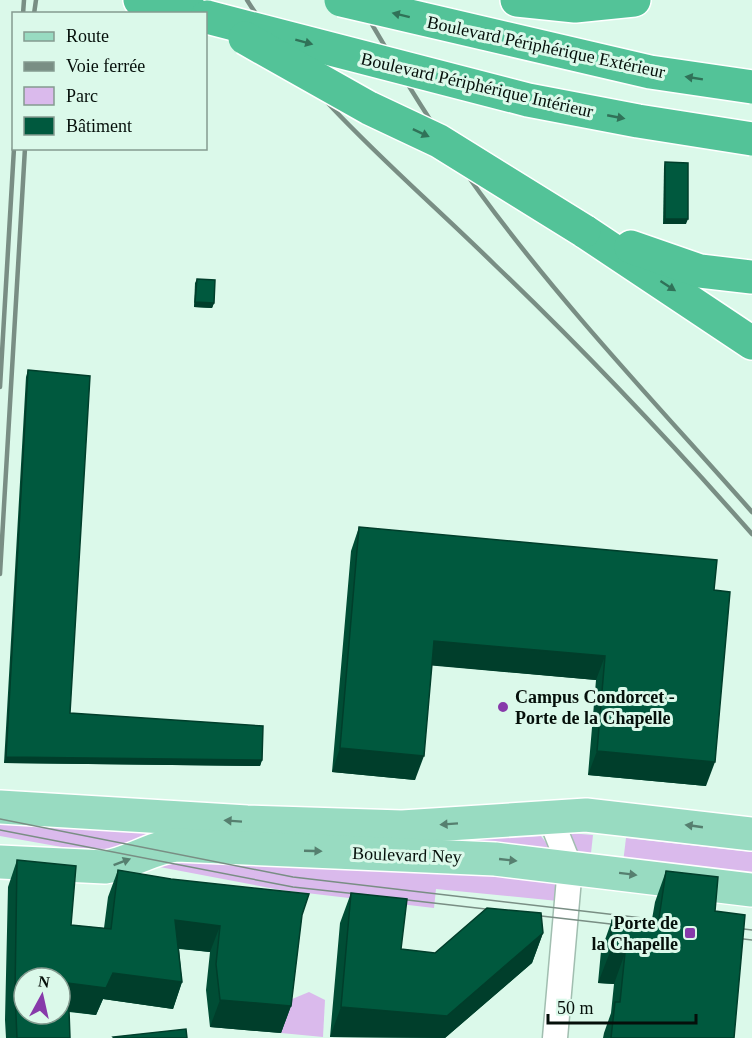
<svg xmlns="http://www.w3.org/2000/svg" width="752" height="1038" font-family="Georgia,serif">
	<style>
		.green { fill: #dabaec }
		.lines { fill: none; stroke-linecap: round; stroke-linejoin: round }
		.street-casing { stroke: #a1beb0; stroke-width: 27 }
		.primary-casing { stroke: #fff; stroke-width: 36 }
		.highway-casing { stroke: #fff; stroke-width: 36 }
		.street { stroke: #fff; stroke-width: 24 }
		.primary { stroke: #98dbc1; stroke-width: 33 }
		.highway { stroke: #53c398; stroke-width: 33 }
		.tram { stroke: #798e84; stroke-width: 1.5 }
		.rail { stroke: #798e84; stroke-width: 4.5 }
		.highway-bridge-casing { stroke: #fff; stroke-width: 36; stroke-linecap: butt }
		.highway-bridge { stroke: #53c398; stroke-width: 33 }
		.wall { fill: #004d35 }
		.shaded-wall { fill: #003e2b }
		.building { fill: #00593e; stroke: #003e2b; stroke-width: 1.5; fill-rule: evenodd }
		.oneway { fill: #307258 }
		.oneway2 { fill: #567f6f }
		.poi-dot { fill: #873aaa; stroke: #dbf9ea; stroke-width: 2 }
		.labels { text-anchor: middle; stroke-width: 6; stroke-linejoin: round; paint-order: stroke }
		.street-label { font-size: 18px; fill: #050f0a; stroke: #dbf9ea }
		.poi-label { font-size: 18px; font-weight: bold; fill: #050f0a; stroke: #dbf9ea; text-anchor: start }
	</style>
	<rect width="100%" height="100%" fill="#dbf9ea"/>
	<g class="green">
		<path d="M 0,816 L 162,831 L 112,856 L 0,836 Z"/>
		<path d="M 569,833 L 593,835 L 590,862 L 581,860 Z"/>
		<path d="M 541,836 L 554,853 L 454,846 L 455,839 Z"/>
		<path d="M 626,838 L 752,852 L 752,878 L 623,863 Z"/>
		<path d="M 167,858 L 396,862 L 554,881 L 558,887 L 558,901 L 436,889 L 434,908 L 281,890 L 144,864 Z"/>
		<path d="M 309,992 L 325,1000 L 323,1037 L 281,1033 L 285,1002 Z"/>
	</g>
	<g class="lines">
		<defs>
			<path id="street" d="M 550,817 L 570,867 L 555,1038"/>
			<g id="primary">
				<path d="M 0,807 L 247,822 L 402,827 L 586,815 L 752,834"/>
				<path d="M 0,862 L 105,867 C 130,864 151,847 177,845 L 495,859 L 752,890"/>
			</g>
			<g id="highway">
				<path d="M 140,0 L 194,14"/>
				<path d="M 517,0 L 575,6 L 634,0"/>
				<path d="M 584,231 L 752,343"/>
				<path d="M 631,247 L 700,271 L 752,277"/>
			</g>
		</defs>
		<use href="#street" class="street-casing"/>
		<use href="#primary" class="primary-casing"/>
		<use href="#highway" class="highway-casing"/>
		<use href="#street" class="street"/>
		<use href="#primary" class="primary"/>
		<use href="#highway" class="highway"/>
		<g class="tram">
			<path d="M 0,819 L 293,877 L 668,921"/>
			<path d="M 0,830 L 293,887 L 366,895"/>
			<path d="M 390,898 L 503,911"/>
			<path d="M 524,914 L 628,926"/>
			<path d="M 728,927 L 752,930"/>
			<path d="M 727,937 L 752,940"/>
		</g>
		<g class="rail">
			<path d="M 247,0 C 310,101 411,182 495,265 C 585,351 670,441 752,534"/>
			<path d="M 358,0 C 396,67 435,131 480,193 C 562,305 660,408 752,512"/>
			<path d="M 23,14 L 24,0"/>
			<path d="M 34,14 L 36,0"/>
			<path d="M 0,387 L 14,148"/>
			<path d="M 0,574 L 25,148"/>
		</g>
		<defs>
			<g id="highway-bridge">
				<path d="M 341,0 L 650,72 L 752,87"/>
				<path d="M 207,17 L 528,100 L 638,121 L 752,139"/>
				<path d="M 245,38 L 369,108 L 439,141 L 584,231"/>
			</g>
		</defs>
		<use href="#highway-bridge" class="highway-bridge-casing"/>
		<use href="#highway-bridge" class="highway-bridge"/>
	</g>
	<g class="wall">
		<path d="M 665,162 L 686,224 L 663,224 L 664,167 Z"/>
		<path d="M 197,279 L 214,303 L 212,308 L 194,307 L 195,283 Z"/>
		<path d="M 28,370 L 70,713 L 262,760 L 260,766 L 4,763 L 26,377 Z"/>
		<path d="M 359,527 L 714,590 L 706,786 L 588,775 L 596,680 L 432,665 L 415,780 L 332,772 L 351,551 Z"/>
		<path d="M 17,860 L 71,925 L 104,928 L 108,897 L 118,870 L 302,915 L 291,1006 L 281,1033 L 210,1027 L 206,990 L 210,952 L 179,949 L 182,982 L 173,1009 L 103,999 L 96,1015 L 69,1012 L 70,1038 L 6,1038 L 5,1020 L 8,887 Z"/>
		<path d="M 666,871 L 715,911 L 734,1038 L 603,1038 L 604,1033 L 611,1013 L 614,984 L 598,983 L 601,951 L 612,920 L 651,925 L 655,902 Z"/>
		<path d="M 351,893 L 401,949 L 435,953 L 543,933 L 532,963 L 445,1038 L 330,1037 L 340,923 Z"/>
	</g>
	<g class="shaded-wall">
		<path d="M 665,219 L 688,219 L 686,224 L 663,224 Z"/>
		<path d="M 195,302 L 214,303 L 212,308 L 194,307 Z"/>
		<path d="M 434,641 L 605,656 L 596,680 L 426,665 Z"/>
		<path d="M 340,748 L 424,756 L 415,780 L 332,772 Z"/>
		<path d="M 597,751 L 715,762 L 706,786 L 588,775 Z"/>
		<path d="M 6,757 L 262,760 L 260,766 L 4,763 Z"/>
		<path d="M 175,920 L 220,926 L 210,952 L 166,947 Z"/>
		<path d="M 543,933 L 532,963 L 445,1038 L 330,1037 L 341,1007 Z"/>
		<path d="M 610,952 L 625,953 L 614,984 L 598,983 Z"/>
		<path d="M 113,973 L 182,982 L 173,1009 L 103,999 L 96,1015 L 60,1010 L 68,983 Z"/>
		<path d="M 220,1000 L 291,1006 L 281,1033 L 210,1027 Z"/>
	</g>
	<g class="building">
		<path d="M 665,162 L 688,163 L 688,219 L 665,219 Z"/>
		<path d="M 197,279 L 215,280 L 214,303 L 195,302 Z"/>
		<path d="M 28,370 L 90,376 L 70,713 L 263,726 L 262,760 L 6,757 Z"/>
		<path d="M 359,527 L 717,560 L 714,590 L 730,592 L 715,762 L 597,751 L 605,656 L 434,641 L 424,756 L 340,748 Z"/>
		<path d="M 17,860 L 76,866 L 71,925 L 111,929 L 118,870 L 171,879 L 309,894 L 302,915 L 291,1006 L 220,1000 L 216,964 L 220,926 L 175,920 L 182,982 L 113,973 L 106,988 L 68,983 L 70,1038 L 17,1038 L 15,993 ZM 24,978 L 60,978 L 60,1014 L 24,1014 Z"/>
		<path d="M 666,871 L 718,877 L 715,911 L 745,915 L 734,1038 L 611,1038 L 615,1002 L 620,1002 L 625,953 L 610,952 L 612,920 L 658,925 Z"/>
		<path d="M 351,893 L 407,899 L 401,949 L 435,953 L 487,908 L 541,913 L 543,933 L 447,1016 L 341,1007 Z"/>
		<path d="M 186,1029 L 187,1038 L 114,1038 L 113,1037 Z"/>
	</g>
	<defs><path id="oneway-solid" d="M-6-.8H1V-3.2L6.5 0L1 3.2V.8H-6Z" transform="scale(1.5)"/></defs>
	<g class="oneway">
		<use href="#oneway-solid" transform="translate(401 15) rotate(-166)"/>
		<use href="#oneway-solid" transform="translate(304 42) rotate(15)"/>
		<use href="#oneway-solid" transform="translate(694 78) rotate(-171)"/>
		<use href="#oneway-solid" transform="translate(616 117) rotate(11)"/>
		<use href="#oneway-solid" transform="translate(421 133) rotate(25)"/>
		<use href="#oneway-solid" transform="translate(668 286) rotate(33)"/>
	</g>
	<g class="oneway2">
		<use href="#oneway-solid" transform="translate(233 821) rotate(-176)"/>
		<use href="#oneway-solid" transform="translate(449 824) rotate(176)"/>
		<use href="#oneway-solid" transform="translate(694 826) rotate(-172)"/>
		<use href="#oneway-solid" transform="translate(313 851) rotate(2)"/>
		<use href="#oneway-solid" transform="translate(508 860) rotate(6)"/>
		<use href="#oneway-solid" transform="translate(122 862) rotate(-21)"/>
		<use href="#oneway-solid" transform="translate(628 874) rotate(7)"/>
	</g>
	<g class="poi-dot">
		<circle cx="503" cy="707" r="6"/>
		<rect x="684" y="927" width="12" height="12" rx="3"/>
	</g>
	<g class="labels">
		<g class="street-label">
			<text transform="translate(546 47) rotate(12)" y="6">Boulevard Périphérique Extérieur</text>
			<text transform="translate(477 85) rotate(13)" y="6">Boulevard Périphérique Intérieur</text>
			<text transform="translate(407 855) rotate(2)" y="6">Boulevard Ney</text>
		</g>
		<g class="poi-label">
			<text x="515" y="703">Campus Condorcet -<tspan x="515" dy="21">Porte de la Chapelle</tspan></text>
			<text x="678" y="929" text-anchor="end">Porte de<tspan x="678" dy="21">la Chapelle</tspan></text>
		</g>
	</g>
	<rect x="12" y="12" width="195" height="138" fill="#dbf9ea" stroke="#859b90" stroke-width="1.5"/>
	<rect x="24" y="32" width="30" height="9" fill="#98dbc1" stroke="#859b90" stroke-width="1.5"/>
	<text x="66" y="42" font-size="18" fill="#050f0a">Route</text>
	<rect x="24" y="62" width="30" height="9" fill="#798e84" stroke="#859b90" stroke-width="1.5"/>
	<text x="66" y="72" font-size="18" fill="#050f0a">Voie ferrée</text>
	<rect x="24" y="87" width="30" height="18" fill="#dabaec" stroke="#859b90" stroke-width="1.5"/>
	<text x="66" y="102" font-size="18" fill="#050f0a">Parc</text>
	<rect x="24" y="117" width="30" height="18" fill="#00593e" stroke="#859b90" stroke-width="1.5"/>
	<text x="66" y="132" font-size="18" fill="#050f0a">Bâtiment</text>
	<g transform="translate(42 996) rotate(8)"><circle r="28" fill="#dbf9ea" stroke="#859b90" stroke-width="1.5"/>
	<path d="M0-4.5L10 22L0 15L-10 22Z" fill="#873aaa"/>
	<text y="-9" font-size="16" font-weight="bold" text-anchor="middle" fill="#050f0a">N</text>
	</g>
	<path d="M548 1014v9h148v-9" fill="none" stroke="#050f0a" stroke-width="3"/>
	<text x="557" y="1014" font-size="18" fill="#050f0a" stroke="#dbf9ea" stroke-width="4.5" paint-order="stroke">50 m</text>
</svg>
